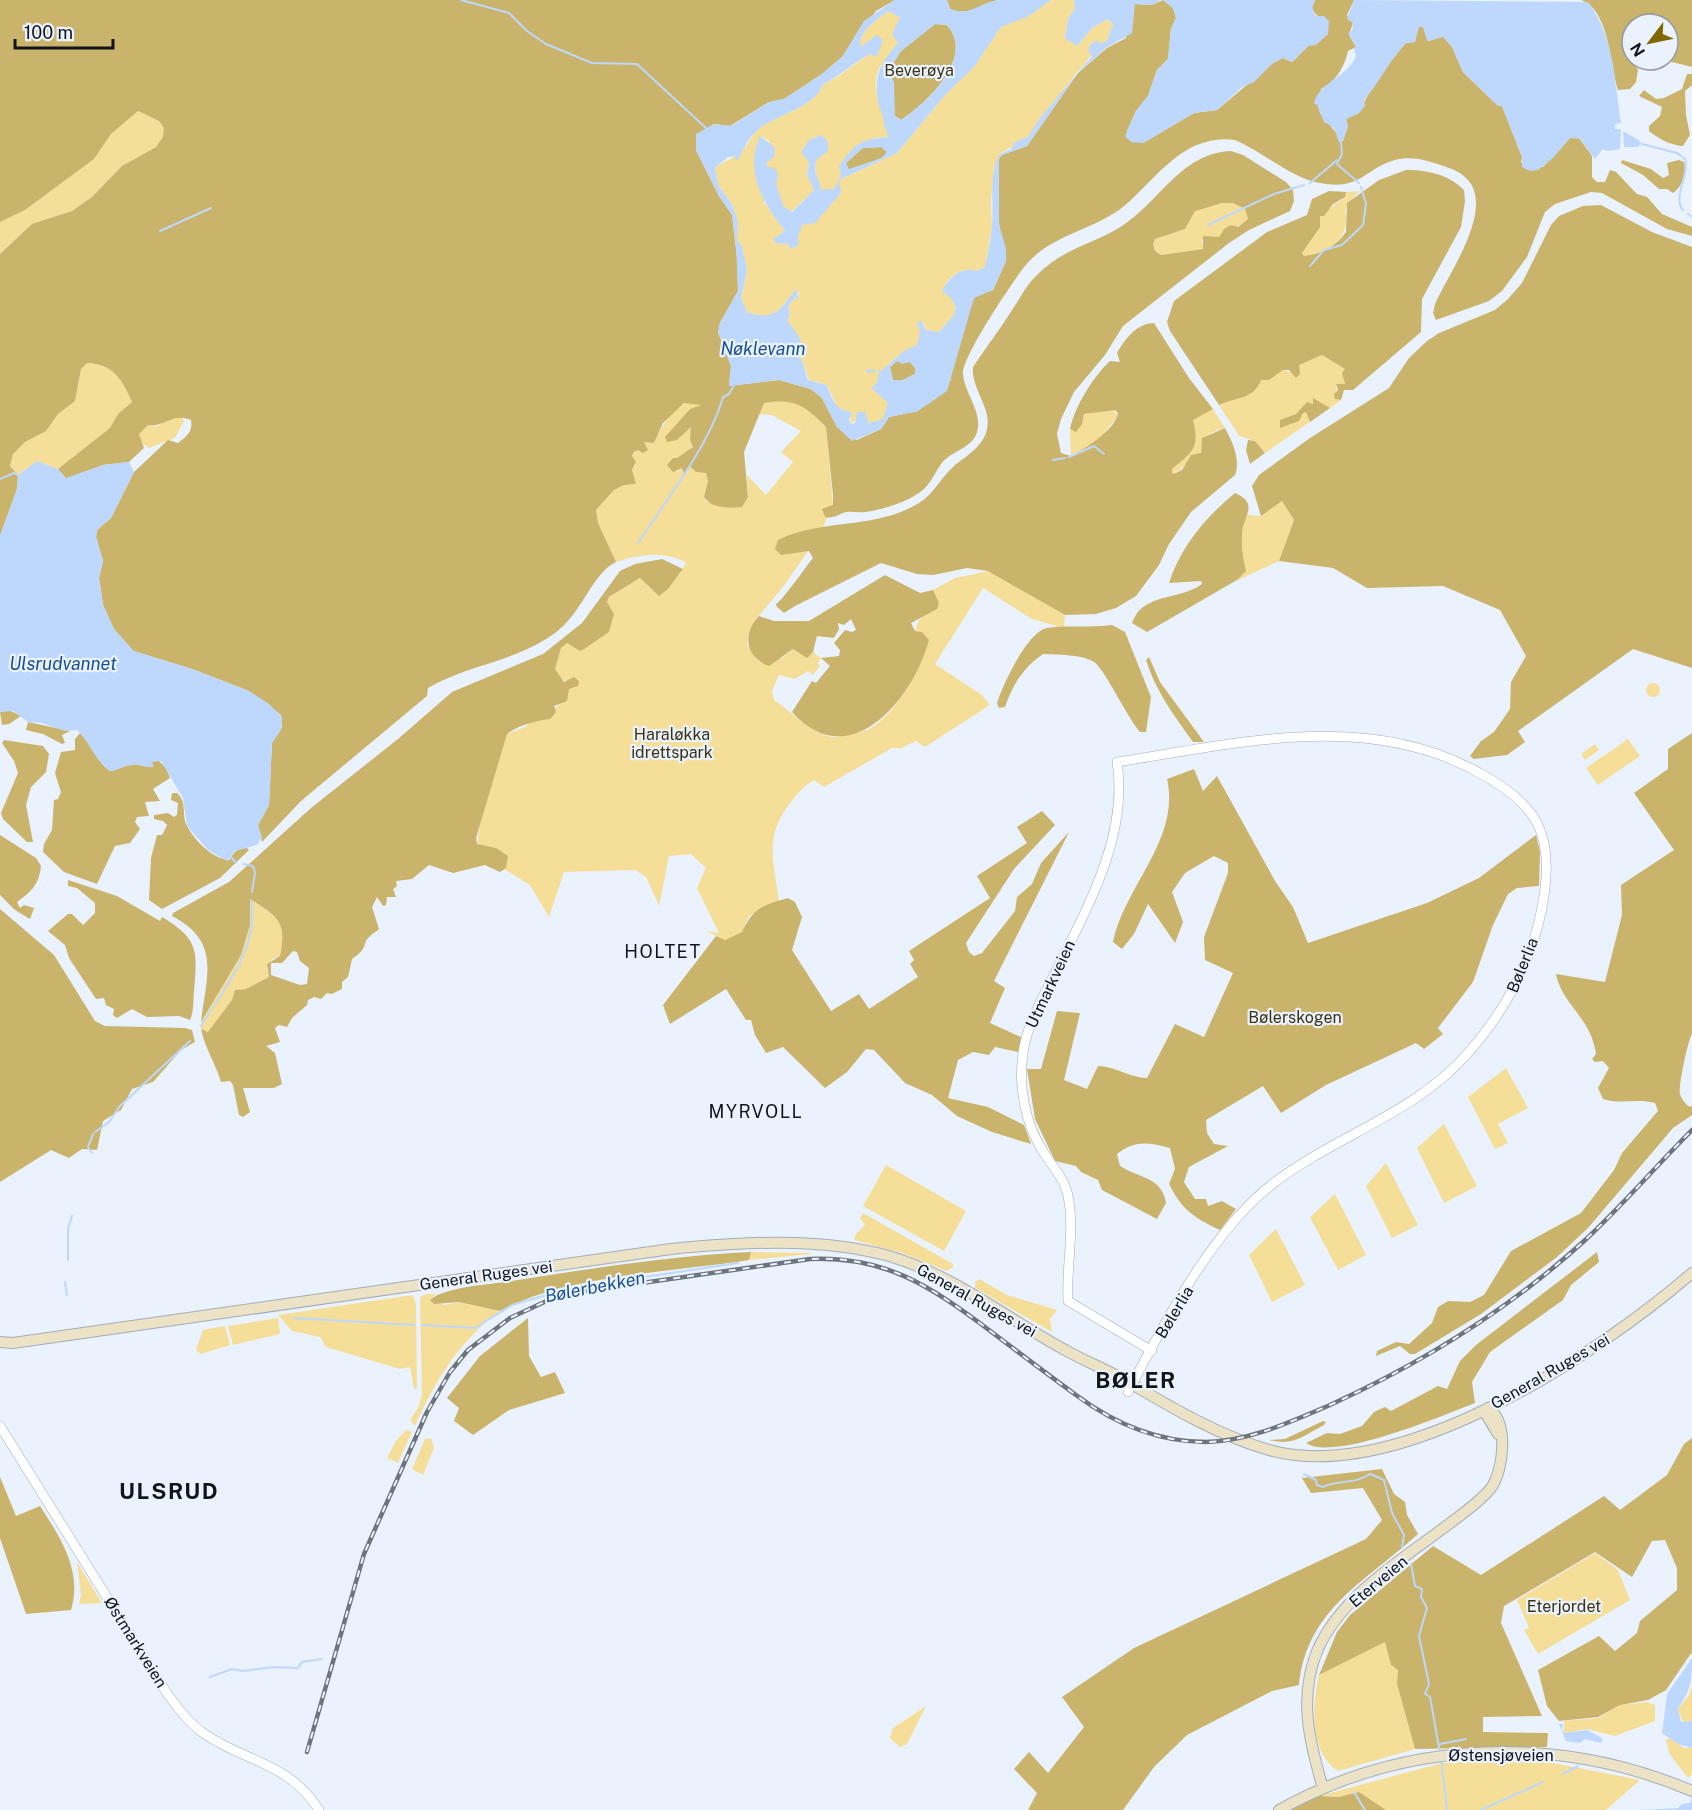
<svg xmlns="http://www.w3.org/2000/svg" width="1692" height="1810" font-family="'Public Sans',sans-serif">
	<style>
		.green { fill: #f5de98 }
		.forest { fill: #cab36a; fill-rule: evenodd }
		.water { fill: #bdd8fc; fill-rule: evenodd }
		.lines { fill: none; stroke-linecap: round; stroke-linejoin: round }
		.stream { stroke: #bdd8fc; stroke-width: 2 }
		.tertiary-casing { stroke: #a3adba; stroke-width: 10 }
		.secondary-casing { stroke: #a3adba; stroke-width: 12 }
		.tertiary { stroke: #fff; stroke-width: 9 }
		.secondary { stroke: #ece3c6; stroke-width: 10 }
		.rail-casing { stroke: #6e747b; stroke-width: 4.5 }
		.rail { stroke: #eaf2fe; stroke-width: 2; stroke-dasharray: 7; stroke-linecap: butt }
		.labels { text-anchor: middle; stroke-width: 4.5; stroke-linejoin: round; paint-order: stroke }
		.park-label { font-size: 16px; fill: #3c3212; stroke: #eaf2fe }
		.street-label { font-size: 16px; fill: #111519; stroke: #eaf2fe }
		.water-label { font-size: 18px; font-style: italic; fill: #185094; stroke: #eaf2fe }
		.neighbourhood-label { font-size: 18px; letter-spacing: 1.5px; fill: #111519; stroke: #eaf2fe }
		.district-label { font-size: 22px; font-weight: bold; letter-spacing: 1.5px; fill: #111519; stroke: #eaf2fe }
	</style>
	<rect width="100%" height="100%" fill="#eaf2fe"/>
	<g class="green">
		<path d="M 1051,0 L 1074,0 L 1075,8 L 1068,19 L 1065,38 L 1077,46 L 1092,28 L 1107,19 L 1113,24 L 1107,41 C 1094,46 1089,62 1078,71 L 1028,137 L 1000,154 L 995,166 L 991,200 L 992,228 L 985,267 L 977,271 C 965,267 954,273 946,283 L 956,307 L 954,315 L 939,332 L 926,330 L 923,322 L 917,345 C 900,353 882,366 877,383 L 888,403 L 884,419 L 869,423 L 857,418 L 851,425 L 850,413 L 837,407 L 827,385 L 809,380 L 802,360 L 795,355 L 791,327 L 787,320 L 790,315 L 788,307 L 795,296 L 798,299 L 799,292 C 775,305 782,323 747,312 L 741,298 L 747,270 L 742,246 L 737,240 L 738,223 L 733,206 L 718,185 L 715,168 C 722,162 738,156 742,151 C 749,144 751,135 759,128 C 778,114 815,108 823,84 C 841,77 854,63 870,54 L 877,57 L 859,48 C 861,29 874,22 888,11 L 900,17 C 899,25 901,38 897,45 C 889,58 878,63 876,80 C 875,101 887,118 888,137 L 873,138 L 841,175 L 834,190 L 822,191 L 815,171 L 816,160 L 809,162 L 807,175 L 814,190 L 791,212 L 783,207 L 776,183 L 778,175 L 767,167 L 769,141 L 760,136 L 764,202 L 785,231 L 774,239 L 777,244 L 787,243 L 791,249 L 802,225 L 839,188 L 839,180 L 897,153 L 945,95 L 973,67 L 1001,27 L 1028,16 Z"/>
		<path d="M 138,111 L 159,121 L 164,128 L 164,137 L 156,147 L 122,166 L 92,197 L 72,211 L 32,224 L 0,254 L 0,222 L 25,210 L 94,159 L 111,134 Z"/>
		<path d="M 1360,191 L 1353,197 L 1345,210 C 1351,237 1330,253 1304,257 L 1302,253 C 1309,237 1318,235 1320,216 L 1345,197 L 1346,192 Z"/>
		<path d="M 1233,202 L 1245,209 L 1248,219 L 1237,227 L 1223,230 L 1219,237 L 1202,239 L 1203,249 L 1161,255 L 1155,251 L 1153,244 L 1155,239 L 1185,229 L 1195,211 L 1203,206 Z"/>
		<path d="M 1322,355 L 1345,369 L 1343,376 L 1345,384 L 1336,384 L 1337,400 L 1341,400 L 1330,408 L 1316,400 L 1310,405 L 1307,402 L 1296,414 L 1283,418 L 1306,412 L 1310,422 L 1265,453 L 1255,441 L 1239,436 L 1219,405 C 1235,397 1254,400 1261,380 L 1283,370 L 1292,373 L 1299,365 Z"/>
		<path d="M 87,363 C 113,364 122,379 132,402 L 118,414 L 110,428 L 58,469 L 37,461 L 18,475 L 10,466 L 13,454 L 25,442 L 46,431 L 58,414 L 75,401 L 81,369 Z"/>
		<path d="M 782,400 L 805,406 L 826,427 L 833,505 L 820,534 L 783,587 L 757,618 L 748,634 L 747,645 L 759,662 L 782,658 L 793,649 L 807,657 L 813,652 L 821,658 L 818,663 L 820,666 L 813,675 L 808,671 L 795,679 L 779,675 L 772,691 L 774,700 C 794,713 808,731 831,737 C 837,738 844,735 849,734 C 855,733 862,732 867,730 C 894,718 922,667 929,640 L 922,632 L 915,631 L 919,620 L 939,603 L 933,590 L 955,578 L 989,571 L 1065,615 L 1064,628 L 1032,619 L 983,588 L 935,664 L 982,695 L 990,705 L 925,747 L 916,741 L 901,748 L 892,748 L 824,787 L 814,780 C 802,787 796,795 788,806 C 764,838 774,864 779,901 L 749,916 L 742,932 L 725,940 L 706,931 L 719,933 L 697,888 L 706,868 L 691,854 L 669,856 L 659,906 L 646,877 L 635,870 L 564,872 L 549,917 L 530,885 L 504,869 L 477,844 L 481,818 L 507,734 L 525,727 L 532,720 L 543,720 L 567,697 L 567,681 L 560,679 L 555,669 L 561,648 L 567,643 L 584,649 C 603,629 620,634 607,602 L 608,598 L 640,578 L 659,596 L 681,573 L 686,562 C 662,551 641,554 616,562 L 598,523 L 596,510 L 614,490 L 624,485 L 636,484 L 632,470 L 635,467 L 632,456 L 644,442 L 654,443 C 663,424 680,393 701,405 L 690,409 L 665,437 L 692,428 L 690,440 L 693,447 L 677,458 L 677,472 L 682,468 L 683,473 L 693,467 L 696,472 L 706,473 L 708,481 L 704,497 L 706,501 L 726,508 L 748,498 L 747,475 L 766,495 L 793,462 L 781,452 L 801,431 L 772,415 L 759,414 L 764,402 Z"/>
		<path d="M 1113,409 L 1118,416 L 1097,442 L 1071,456 L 1070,429 L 1073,431 L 1083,421 L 1084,414 Z"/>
		<path d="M 1213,409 L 1225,428 C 1209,432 1201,437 1201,453 C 1188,457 1185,468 1174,474 L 1171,473 L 1172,469 C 1192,453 1200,447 1193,420 L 1196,416 Z"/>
		<path d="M 172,417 L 181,417 L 184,421 L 175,438 L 149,448 L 141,442 L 139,433 L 148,425 L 157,426 Z"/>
		<path d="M 1282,501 L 1294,520 L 1279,561 L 1238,580 L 1223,556 L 1235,514 L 1261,516 Z"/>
		<circle cx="1653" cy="690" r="7"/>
		<path d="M 1628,739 L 1640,756 L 1598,785 L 1586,768 Z"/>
		<path d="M 1595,744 L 1599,750 L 1585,760 L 1581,754 Z"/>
		<path d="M 251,899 C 279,921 288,918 280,956 L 272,959 L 267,968 L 269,977 L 246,989 L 235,990 L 232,1000 L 208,1033 L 201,1029 L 201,1022 L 230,972 L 250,909 Z"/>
		<path d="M 1506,1068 L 1528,1108 L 1498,1124 L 1508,1143 L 1495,1149 L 1468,1097 Z"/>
		<path d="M 1444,1124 L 1477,1186 L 1444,1203 L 1417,1148 Z"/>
		<path d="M 1386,1163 L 1418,1225 L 1392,1238 L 1366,1186 Z"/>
		<path d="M 886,1165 L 966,1211 L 944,1251 L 863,1206 Z"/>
		<path d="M 1335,1194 L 1366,1255 L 1338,1270 L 1310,1217 Z"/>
		<path d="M 863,1213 L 953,1264 L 953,1267 L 947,1271 L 902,1253 L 854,1240 L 856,1234 L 865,1225 L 860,1218 Z"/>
		<path d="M 1276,1229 L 1305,1285 L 1272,1302 L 1249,1255 Z"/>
		<path d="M 751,1252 L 810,1253 L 811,1254 L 749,1260 Z"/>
		<path d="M 979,1279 L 1007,1295 L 1057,1310 L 1050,1319 L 1052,1332 L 975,1288 L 975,1282 Z"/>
		<path d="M 428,1294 L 436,1294 L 430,1300 L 444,1305 L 459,1302 L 500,1311 C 460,1340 435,1381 415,1426 L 410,1420 L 419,1406 L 422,1394 L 420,1301 L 421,1296 Z"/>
		<path d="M 413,1295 L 416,1304 L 417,1388 L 414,1389 L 410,1367 L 400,1369 L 326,1347 L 320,1337 L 292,1331 L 278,1315 Z"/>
		<path d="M 278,1318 L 280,1334 L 233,1345 L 228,1326 Z"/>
		<path d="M 225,1326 L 230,1345 L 201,1354 L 196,1350 L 203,1330 Z"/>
		<path d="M 406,1430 L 412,1432 L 398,1463 L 387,1458 L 396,1441 Z"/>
		<path d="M 431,1438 L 434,1448 L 423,1475 L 412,1469 L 425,1439 Z"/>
		<path d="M 1595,1553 L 1618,1570 L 1630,1600 L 1538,1654 L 1524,1630 L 1529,1628 L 1517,1600 Z"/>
		<path d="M 77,1562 L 102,1603 L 79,1604 L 81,1595 Z"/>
		<path d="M 1385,1642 L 1391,1664 L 1398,1670 L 1397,1684 L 1415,1749 L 1338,1771 C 1309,1753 1312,1703 1319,1675 Z"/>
		<path d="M 1692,1685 L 1692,1721 L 1683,1722 L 1678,1709 L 1689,1695 Z"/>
		<path d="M 1647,1702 L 1655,1705 L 1655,1721 L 1615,1736 L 1587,1729 L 1564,1733 L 1564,1721 L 1598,1718 L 1620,1705 Z"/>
		<path d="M 926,1706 L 907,1744 L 900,1747 L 890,1738 L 893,1728 Z"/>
		<path d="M 1670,1738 L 1684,1748 L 1692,1748 L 1692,1774 L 1688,1778 L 1669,1753 L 1666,1740 Z"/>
		<path d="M 1496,1760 L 1553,1763 L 1640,1780 L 1606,1810 L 1386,1810 L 1359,1792 L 1339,1797 L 1319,1796 L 1442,1763 Z"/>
	</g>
	<g class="forest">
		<path d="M 0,0 L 895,0 L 876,11 L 842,57 L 822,74 L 784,99 L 769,102 L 730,126 L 714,124 L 696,135 L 696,150 L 719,196 L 732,215 L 737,257 L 738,291 L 720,323 L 718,332 L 731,366 L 729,386 L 779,380 L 811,389 L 822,398 L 837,427 L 857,440 L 881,429 L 889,417 L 918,411 L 951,380 L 950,375 L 974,297 L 993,290 L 1006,261 L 999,224 L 999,159 L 1002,155 L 1027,146 L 1078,73 L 1107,48 L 1126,38 L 1135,4 L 1152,5 L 1163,0 L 1173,8 L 1176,18 L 1171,29 L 1168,59 L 1157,70 L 1148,96 L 1136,111 L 1127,131 L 1143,143 L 1194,113 L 1217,110 L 1273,63 L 1283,58 L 1292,62 L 1308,46 L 1328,34 C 1328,20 1315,18 1312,7 L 1315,0 L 1354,0 L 1347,15 L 1353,23 L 1349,35 L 1356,47 L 1348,51 C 1344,68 1337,80 1321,89 L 1318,106 L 1320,113 L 1343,141 L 1348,126 L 1346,119 L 1360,112 C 1365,95 1394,56 1406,43 L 1415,42 L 1418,27 L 1423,27 L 1429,41 L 1443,36 L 1452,47 L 1463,72 L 1494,102 L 1502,106 L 1522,157 L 1521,162 L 1543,167 L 1570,138 L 1579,138 L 1592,156 L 1592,177 L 1597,182 L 1605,182 L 1610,170 L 1616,172 L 1637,194 L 1647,197 L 1662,214 L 1692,227 L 1692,236 L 1667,229 L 1602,193 L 1591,192 L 1555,204 L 1545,212 L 1527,257 L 1502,291 L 1489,301 L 1436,320 L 1433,313 L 1435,304 C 1451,268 1510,189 1449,168 C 1432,162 1413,155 1395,160 C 1364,169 1360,191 1320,183 C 1292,178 1261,151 1235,140 C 1187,134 1161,172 1130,201 C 1096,233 1050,231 1021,271 C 1009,288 962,357 963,374 C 964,394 985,414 976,435 C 971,446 958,450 948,457 C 937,465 934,480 924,489 C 911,501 882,510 865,512 C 859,513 852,511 846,512 C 838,514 835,519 825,517 L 822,509 L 833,505 L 833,495 L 826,427 C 805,406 795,398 764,403 L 744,452 L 748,497 L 742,507 C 729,508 712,509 704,497 L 708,481 L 706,473 L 696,472 L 691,467 L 684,474 L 682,468 L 673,472 L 667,465 L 673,458 L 677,458 L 693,447 L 690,440 L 691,427 L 677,440 L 667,442 L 665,437 L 690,409 L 701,405 L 684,403 L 663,423 L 654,443 L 644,442 L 648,450 L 643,453 L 638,450 L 634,452 L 632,456 L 636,462 L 632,470 L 636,484 L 624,485 L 614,490 L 596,510 L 598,523 L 616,562 C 594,572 583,609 561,628 C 523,661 470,663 428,688 L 427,696 L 301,801 L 262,842 L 258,825 L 269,805 L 272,743 L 282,727 L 281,715 L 249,691 L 192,669 L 133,651 L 114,629 L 103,605 L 99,578 L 103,561 L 96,537 L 97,530 L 111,518 L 134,472 L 168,440 L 178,443 C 187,436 193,432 191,420 C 171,412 166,427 148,425 L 139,434 L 144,448 L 129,462 L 103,465 L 65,479 L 58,469 L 110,428 L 118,414 L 132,402 C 122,379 113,364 87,363 L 81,369 L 75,401 L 58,414 L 46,431 L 25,442 L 13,454 L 10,466 L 18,475 L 17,489 L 0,536 L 0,254 L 32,224 L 72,211 L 92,197 L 122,166 L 156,147 L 163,137 L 164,128 L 159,121 L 138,111 L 111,134 L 94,159 L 25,210 L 0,222 Z"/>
		<path d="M 947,0 L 997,0 C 981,7 968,16 950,9 Z"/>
		<path d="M 1581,0 L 1692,0 L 1692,67 L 1664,60 L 1668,60 L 1668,24 L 1632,24 L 1632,60 L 1638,70 L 1636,82 L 1630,89 L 1618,90 C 1611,67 1609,9 1581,0 Z"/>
		<path d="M 935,24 L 947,25 C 976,58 926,103 901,120 L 895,116 L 888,71 L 901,51 Z"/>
		<path d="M 1687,74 L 1692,74 L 1692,85 L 1685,91 L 1686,115 L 1690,135 L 1683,146 C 1670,145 1659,139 1649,131 L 1649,126 L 1660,116 L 1662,107 L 1639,96 L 1644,90 L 1656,99 L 1664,98 L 1682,89 Z"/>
		<path d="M 882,147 L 887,152 L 882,158 L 849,170 L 846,163 L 863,148 Z"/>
		<path d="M 1231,151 L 1243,155 L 1286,182 L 1293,190 L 1294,201 L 1290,211 L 1249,230 L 1229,243 L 1123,326 L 1105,355 L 1074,392 L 1061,419 L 1057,434 L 1061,453 L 1071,456 C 1085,449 1116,429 1118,413 L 1115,410 L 1084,414 L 1082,424 L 1076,432 L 1070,429 C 1075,406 1093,377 1110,361 L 1120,362 L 1117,353 C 1125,339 1137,323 1154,323 L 1189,378 L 1213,409 L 1193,420 C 1200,448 1193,452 1172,469 L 1172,473 L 1174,474 L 1182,470 L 1191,455 L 1201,453 L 1202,438 L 1225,428 C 1232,441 1241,460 1235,475 L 1191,512 L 1169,544 L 1159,565 L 1136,596 L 1116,608 L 1096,614 L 1065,615 L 988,571 L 967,568 L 933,575 L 917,574 L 881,563 L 795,606 L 784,613 L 777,607 L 776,604 C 783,600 805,568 813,558 L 809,551 L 781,555 L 775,549 L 778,540 C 823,518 875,530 919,503 C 934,494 941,477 954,466 C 966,456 984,446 987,429 C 992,408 971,389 973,367 C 986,347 1001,328 1014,307 C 1022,295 1027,284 1038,274 C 1062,250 1089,245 1117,229 C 1159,205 1179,153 1231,151 ZM 1222,203 L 1233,203 L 1245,209 L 1248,219 L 1238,227 L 1231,225 L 1224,229 L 1219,237 L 1203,236 L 1203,249 L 1161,255 L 1155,251 L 1153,244 L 1155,239 L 1185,229 L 1195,211 Z"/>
		<path d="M 1622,160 L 1651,169 L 1663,178 L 1669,175 L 1667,163 L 1679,160 L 1684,162 C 1687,173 1682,187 1673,193 L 1667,189 L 1659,189 L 1643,175 L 1621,163 Z"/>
		<path d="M 1406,170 C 1426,169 1450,175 1464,190 L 1465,201 L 1461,227 L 1422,299 L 1421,332 L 1353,390 L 1344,390 L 1341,400 L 1335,399 L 1334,394 L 1338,390 L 1336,384 L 1345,384 L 1342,373 L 1345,369 L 1322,355 L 1299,365 L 1300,374 L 1296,378 L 1289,370 L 1283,370 L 1269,380 L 1261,380 C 1254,400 1235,397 1219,405 L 1170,331 L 1167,322 L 1174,301 L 1267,232 L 1307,215 L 1312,199 L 1329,191 L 1346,192 L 1345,197 L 1333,204 L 1324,216 L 1320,216 L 1320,227 L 1302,253 L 1304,256 C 1321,255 1336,246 1346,232 L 1347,203 L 1379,180 Z"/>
		<path d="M 1601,205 L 1652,232 L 1692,247 L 1692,668 L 1633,649 L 1518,731 L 1525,742 L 1507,755 L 1474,759 L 1470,756 L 1481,741 L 1494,732 L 1510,709 L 1511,682 L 1526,656 L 1500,610 L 1443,586 L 1367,588 L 1333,568 L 1279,561 L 1294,520 L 1282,501 L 1261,516 L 1252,486 L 1259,475 L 1310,438 L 1389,388 L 1409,358 L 1427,341 L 1439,333 L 1495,310 L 1508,299 L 1522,283 L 1551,225 L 1559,216 L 1583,206 Z"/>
		<path d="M 897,361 L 910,362 L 915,368 L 915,374 L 903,380 L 893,380 L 890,367 Z"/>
		<path d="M 1313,398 L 1330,408 L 1310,422 L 1306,412 L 1303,413 L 1299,421 L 1280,428 L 1280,420 L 1296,414 L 1307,402 L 1313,404 Z"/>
		<path d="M 1248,440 L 1255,441 L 1265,453 L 1250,464 L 1246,450 Z"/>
		<path d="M 1235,493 C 1260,504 1243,516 1242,533 C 1241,546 1243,559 1246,571 L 1237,580 L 1147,632 L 1132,623 C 1143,592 1179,601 1202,584 L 1201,581 L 1169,583 C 1181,546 1205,518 1235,493 Z"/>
		<path d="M 662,559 L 683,569 L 668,589 L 659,596 L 640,578 L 609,597 L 607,602 L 614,614 L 609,632 L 584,649 L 580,651 L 567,643 L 561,648 L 555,669 L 564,682 L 574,677 L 579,681 L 578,686 L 569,689 L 567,701 L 554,706 L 556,712 L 550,719 C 535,721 519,725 507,734 L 476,838 L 477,844 L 496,848 L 508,856 L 506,868 L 500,872 L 485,865 L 453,873 L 429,865 L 412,879 L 396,881 L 397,886 L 393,889 L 396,897 L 387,897 L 386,905 L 383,906 L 377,897 L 372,907 L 379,929 C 376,932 373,933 370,936 C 361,944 370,947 352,959 L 348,977 L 342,982 L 342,989 L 332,994 L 327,993 L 321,999 L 314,997 L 308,1000 L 307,1005 L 292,1018 L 287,1027 L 279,1025 L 275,1028 L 280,1042 L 266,1046 L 275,1053 L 282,1084 L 274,1088 L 243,1088 L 250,1112 L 243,1117 L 239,1115 L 233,1085 L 230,1081 L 221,1082 C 216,1064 205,1049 201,1029 L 208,1032 L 232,1000 L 235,990 L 246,989 L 269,977 L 267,964 L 280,956 C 287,921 279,918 250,899 L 250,925 L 241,955 L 201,1022 C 206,976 222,942 172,916 L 173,913 L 229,882 L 311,808 L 398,739 L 452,692 L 543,654 L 582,623 L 620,571 L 635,564 ZM 293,951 L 297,952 L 300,961 L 309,968 L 307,984 L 300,985 L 271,975 L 271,963 L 282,963 Z"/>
		<path d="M 885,575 L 920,593 L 933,590 L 939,603 L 937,609 L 911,623 L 915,631 L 922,632 L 929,640 C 913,700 849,776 792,712 L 812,681 L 816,683 L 830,666 L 821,658 L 839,656 L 840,650 L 834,643 L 845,630 L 852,632 L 856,630 L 851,619 L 844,625 L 838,623 L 839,629 L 834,638 L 817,636 L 813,652 L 807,658 L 793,649 L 769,666 C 745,657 742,634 759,616 L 774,621 L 809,621 Z"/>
		<path d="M 1112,625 L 1125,632 L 1151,697 L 1146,732 L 1140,732 C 1127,717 1104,668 1094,662 C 1082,654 1057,655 1043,654 C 1023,668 1013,684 1005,707 L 999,708 L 997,703 C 1003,685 1027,632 1047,628 C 1063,625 1092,628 1112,625 Z"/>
		<path d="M 1149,657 L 1160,682 L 1204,742 L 1193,742 C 1175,717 1155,690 1146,660 Z"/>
		<path d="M 9,710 L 21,716 L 9,724 L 2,725 L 0,712 Z"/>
		<path d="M 28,722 L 70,731 L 62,735 L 65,743 L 62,744 L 43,734 L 26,730 Z"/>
		<path d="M 80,733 C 90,740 95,761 110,771 C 119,770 123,765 133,765 C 139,764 145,768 153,766 L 152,762 L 158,760 L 166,768 L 170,778 L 153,789 L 160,801 L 145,802 L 149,816 L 137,817 L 135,822 L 140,829 L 130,843 L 115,846 L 97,884 L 64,872 L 43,852 L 44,844 L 52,830 L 54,800 L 58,799 L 61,792 L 55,773 L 61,752 L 75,750 L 75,739 Z"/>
		<path d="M 1692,733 L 1692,1034 C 1688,1039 1678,1088 1680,1094 C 1681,1098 1685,1103 1688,1106 L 1692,1107 L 1692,1115 L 1673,1128 L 1588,1228 L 1557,1257 L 1481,1314 L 1415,1354 L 1410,1354 L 1400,1346 L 1376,1356 L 1377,1351 L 1396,1342 L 1409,1344 L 1432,1323 L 1438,1307 L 1448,1301 L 1470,1302 L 1484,1295 L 1511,1251 L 1581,1213 L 1614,1170 L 1622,1153 L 1658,1111 L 1655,1103 C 1637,1098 1621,1105 1603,1099 L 1598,1088 L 1609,1068 L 1603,1061 L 1595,1062 L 1592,1059 L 1596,1054 C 1591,1017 1562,1005 1556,974 L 1605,982 L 1622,915 L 1621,885 L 1674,850 L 1634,793 L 1668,769 L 1668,749 Z"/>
		<path d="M 4,740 L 43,746 L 49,754 L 46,772 L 31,787 L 26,805 L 33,842 L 27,842 L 3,819 L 1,813 L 18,773 L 14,761 L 2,743 Z"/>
		<path d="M 1194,769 L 1203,791 L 1217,776 L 1275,881 L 1293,907 L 1308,943 L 1427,903 L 1479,878 L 1536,835 L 1540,852 L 1539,886 L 1517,888 L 1508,894 L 1493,925 L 1473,982 L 1438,1028 L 1443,1034 L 1424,1049 L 1416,1043 L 1326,1085 L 1281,1113 L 1263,1086 L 1206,1120 L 1207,1133 L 1214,1144 L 1228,1146 L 1189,1167 L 1184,1182 L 1195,1199 L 1206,1199 L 1208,1206 L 1222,1201 L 1236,1209 L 1220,1230 C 1193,1217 1183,1211 1169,1184 L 1175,1169 L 1170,1148 C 1149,1142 1134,1140 1117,1154 L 1120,1166 C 1139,1178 1162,1177 1166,1203 L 1157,1219 L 1102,1190 L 1098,1180 L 1081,1172 L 1076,1166 L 1055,1161 L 1035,1119 L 1027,1069 L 1041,1069 L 1057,1011 L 1080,1013 L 1064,1080 L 1087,1089 L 1098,1066 C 1118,1067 1127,1077 1147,1078 L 1175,1024 L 1204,1037 L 1233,973 L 1205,960 L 1204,937 L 1228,873 L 1228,863 L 1214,856 L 1185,873 L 1172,892 L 1183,922 L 1175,943 L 1148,904 L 1134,934 L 1122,949 L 1113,942 C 1124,887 1181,839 1167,779 Z"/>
		<path d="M 172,793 L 177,793 C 187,802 182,813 186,824 C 193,839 212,859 229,860 C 235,852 236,848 247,848 L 249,850 L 220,878 L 162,909 L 149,900 L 151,858 L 157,835 L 162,835 L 167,825 L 163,821 L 154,819 L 154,815 L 168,813 L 174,817 L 177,815 L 178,803 L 171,800 Z"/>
		<path d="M 1042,811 L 1055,825 L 1014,869 L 966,943 L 969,952 L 974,956 L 982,953 L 1015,911 L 1017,897 L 1032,884 L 1041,863 L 1069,832 L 994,981 L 1005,988 L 990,1023 L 1021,1037 L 1018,1052 L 995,1047 L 989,1055 L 973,1052 L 958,1060 L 948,1098 L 988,1107 L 1024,1125 L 1031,1144 L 992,1132 L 957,1116 L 932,1095 L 905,1083 L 874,1050 L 866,1049 L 847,1072 L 825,1088 L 783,1047 L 766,1053 L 755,1035 L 751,1020 L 746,1020 L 726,989 L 670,1024 L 663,1005 L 716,936 L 725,940 L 742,932 C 753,908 763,905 788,898 L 795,902 L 802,917 L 792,950 L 831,1011 L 859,994 L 869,1009 L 918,977 L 910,964 L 914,960 L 909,951 L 990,898 L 977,876 L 1027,843 L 1017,827 Z"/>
		<path d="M 0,835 L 36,858 L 41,866 C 39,885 31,892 17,902 L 20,908 L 24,905 L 34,908 L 30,919 L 15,910 L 0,895 Z"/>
		<path d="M 68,880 L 117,896 L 160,921 L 162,917 C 200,940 197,951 194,992 C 193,1001 194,1012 190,1020 L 179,1016 L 147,1017 L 132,1009 L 117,1018 L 113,1015 L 114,1009 L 106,1005 L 104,998 L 96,999 L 69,958 L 65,945 L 48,931 L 68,914 L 72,914 L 83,925 L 95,913 L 95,903 L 77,888 L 68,886 Z"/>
		<path d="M 0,909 L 54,955 L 95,1021 L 105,1026 L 185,1028 L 192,1030 L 195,1042 L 181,1050 L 153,1082 L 132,1089 L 121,1110 L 103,1121 L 97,1150 L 82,1149 L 69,1158 L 51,1150 L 0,1182 Z"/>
		<path d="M 751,1252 L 749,1260 C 674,1272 566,1275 500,1311 L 459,1302 L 434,1304 L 430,1300 C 445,1287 485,1285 505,1282 C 587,1269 668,1256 751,1252 Z"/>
		<path d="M 1597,1252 L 1599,1262 L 1571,1285 L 1563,1300 L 1490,1352 L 1472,1382 L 1475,1403 C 1444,1415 1334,1462 1306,1443 L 1327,1433 L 1340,1434 L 1362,1426 L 1374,1412 L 1385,1407 L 1391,1411 L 1438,1386 L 1447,1389 L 1460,1361 L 1476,1345 Z"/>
		<path d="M 528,1318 L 529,1356 L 541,1377 L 555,1372 L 565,1393 L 509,1410 L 473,1435 L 454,1421 L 459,1408 L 447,1398 L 480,1356 Z"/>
		<path d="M 1323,1421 L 1326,1422 L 1324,1425 C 1301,1437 1294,1446 1269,1440 L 1285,1439 Z"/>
		<path d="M 1692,1438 L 1692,1652 L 1666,1690 L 1648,1700 L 1620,1705 L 1598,1717 L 1559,1721 L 1547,1706 L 1538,1670 L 1599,1636 L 1615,1651 L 1637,1633 L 1640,1621 L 1677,1590 L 1677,1568 L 1665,1540 L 1652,1541 L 1632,1577 L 1595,1552 L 1504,1606 L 1501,1623 L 1542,1716 L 1483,1717 L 1483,1732 L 1548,1733 L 1547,1747 L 1415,1749 L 1397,1684 L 1398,1670 L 1391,1665 L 1385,1642 L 1319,1675 L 1337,1632 L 1350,1615 L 1433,1546 L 1481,1575 L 1604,1496 L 1620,1510 L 1667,1475 L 1684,1444 Z"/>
		<path d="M 1382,1469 L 1394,1494 L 1405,1502 L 1407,1515 L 1418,1534 C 1367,1581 1307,1608 1299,1685 L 1272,1691 L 1187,1735 L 1154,1767 L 1123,1810 L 1028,1810 L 1037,1793 L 1014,1769 L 1029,1752 L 1048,1773 L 1084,1727 L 1062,1697 L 1134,1648 L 1366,1539 L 1382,1520 L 1363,1488 L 1311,1493 L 1302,1478 Z"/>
		<path d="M 0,1477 L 16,1516 L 40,1506 C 60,1537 83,1571 71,1610 L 26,1614 L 0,1538 Z"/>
		<path d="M 1359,1792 L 1386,1810 L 1291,1810 L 1319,1796 L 1339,1797 Z"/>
	</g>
	<g class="water">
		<path d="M 895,0 L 947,0 L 950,9 C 970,17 980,2 999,0 C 1015,0 1034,0 1051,0 L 1029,16 L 1001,27 L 974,67 L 945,95 L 897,153 L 839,180 L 841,193 L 815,223 L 802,225 L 798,236 L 799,245 L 791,249 L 787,243 L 777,244 L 773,239 L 785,231 C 763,203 744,172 760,136 L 775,148 L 774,157 L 767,162 L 767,167 L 775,168 L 778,175 L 776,184 L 784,207 L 792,212 L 814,190 L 807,175 L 809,162 L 801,152 L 809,140 L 822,135 L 828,142 L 828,151 L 816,160 L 815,171 L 822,190 L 834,189 L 841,175 L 839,166 C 856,143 860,139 888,137 C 888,132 885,129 884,124 C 883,113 880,111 878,102 C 874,74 880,64 898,43 L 892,34 L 900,17 L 888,11 C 875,22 860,29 860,47 L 877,35 L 883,40 L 877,57 L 870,54 C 853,63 840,76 823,84 C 815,108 777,114 759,129 C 748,137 744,149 738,160 L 735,160 L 736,156 L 728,157 L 715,168 L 718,185 L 733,206 L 738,223 L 737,240 L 742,246 L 747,270 L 741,298 L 747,312 C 776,322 781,308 796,289 L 799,300 L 795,297 L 788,307 L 790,315 L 787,320 L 800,338 L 800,352 L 795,355 L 802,360 L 808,380 L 827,385 C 831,398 837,412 852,412 L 849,420 L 851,424 L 855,423 L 857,412 L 865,412 L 869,423 L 883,419 L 888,403 L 871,388 L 877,383 L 879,371 L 866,373 L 867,369 L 881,371 L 904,351 L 917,345 L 920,330 L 917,324 L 921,320 L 926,330 L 939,332 L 954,315 L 956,307 L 951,298 L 942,291 C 949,277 961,266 977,271 L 985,267 C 987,257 992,235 992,225 C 994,202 988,174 1000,154 L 1011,149 L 1015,142 L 1028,137 L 1040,118 L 1092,56 L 1088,51 L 1090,45 L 1097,40 L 1100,44 L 1107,41 L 1113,24 L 1107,19 L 1092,28 L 1077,46 L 1065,38 L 1068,19 L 1075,8 L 1074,0 L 1161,0 L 1152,5 L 1135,4 L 1132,33 L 1106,48 L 1078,73 L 1027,146 L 1002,155 L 999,159 L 999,224 L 1006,249 L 1006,261 L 993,290 L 974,298 L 947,391 L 918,411 L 889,417 L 881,429 L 852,441 L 837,427 L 822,398 L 811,389 L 779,380 L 729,386 L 731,366 L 718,332 L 720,323 L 738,291 L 736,246 L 732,215 L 719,196 L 696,150 L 696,134 L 714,124 L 731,126 L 769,102 L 784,99 L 822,74 L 842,57 L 864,21 ZM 935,24 L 947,25 C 976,57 926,104 901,120 L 895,116 L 894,82 L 888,71 L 901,51 ZM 881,147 L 887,152 L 882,158 L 849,169 L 846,163 L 863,148 ZM 897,361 L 902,364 L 910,362 L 915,368 L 915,374 L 903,380 L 893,380 L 890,367 Z"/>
		<path d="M 1163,0 L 1315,0 L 1312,7 L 1316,16 L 1324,16 L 1329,21 L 1328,34 L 1316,45 L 1308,46 L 1292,62 L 1283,58 L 1273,63 L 1254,82 L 1241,88 L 1217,110 L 1194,113 L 1143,143 L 1131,142 L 1125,136 L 1136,111 L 1148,96 L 1157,70 L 1168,59 L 1171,29 L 1176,18 L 1173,8 Z"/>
		<path d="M 1354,0 L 1588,2 C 1615,38 1614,81 1621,123 L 1615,124 L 1615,129 L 1621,129 L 1620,149 L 1607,151 L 1603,149 L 1595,159 L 1580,139 L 1570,138 L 1553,158 L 1538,170 L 1530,171 L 1522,167 L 1522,157 L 1502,106 L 1498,106 L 1463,72 L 1452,47 L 1443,37 L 1427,41 L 1423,27 L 1419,27 L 1415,42 L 1406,43 C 1389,60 1381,81 1364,100 L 1365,106 L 1358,114 L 1346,119 L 1348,126 L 1343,141 L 1339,142 L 1334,128 L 1324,122 L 1318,106 L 1314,103 C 1320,81 1348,77 1356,56 L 1354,48 L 1356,46 L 1348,33 L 1352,31 L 1353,23 L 1347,19 Z"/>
		<path d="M 1623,131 L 1640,141 L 1639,147 L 1624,147 Z"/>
		<path d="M 37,461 L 58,469 L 66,478 L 103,465 L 129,462 L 134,472 L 111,518 L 97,530 L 96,537 L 103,561 L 99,578 L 103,605 L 114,629 L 134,651 L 192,669 L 249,691 L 269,704 L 282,717 L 281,730 L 272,743 L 269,805 L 258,825 L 262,837 L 257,845 L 235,851 L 227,861 L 208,850 L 187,826 L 183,798 L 161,761 L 152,762 L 153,767 C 146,768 140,764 134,765 C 123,765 119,770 110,771 C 94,759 89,741 77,730 L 65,731 L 42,723 L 28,722 L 13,711 L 0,712 L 0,536 L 17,489 L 18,475 Z"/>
		<path d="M 1692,1658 C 1692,1683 1691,1688 1678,1709 L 1681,1722 L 1692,1721 L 1692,1748 L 1678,1744 L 1662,1733 L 1667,1694 Z"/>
		<path d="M 1559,1724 L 1563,1724 L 1562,1729 L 1564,1733 L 1587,1730 L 1602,1738 L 1602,1743 L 1585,1739 L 1580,1743 L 1566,1741 Z"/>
		<path d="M 1692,1797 L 1692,1810 L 1639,1810 L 1678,1808 L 1682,1804 L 1690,1803 Z"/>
	</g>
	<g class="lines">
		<g class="stream">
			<path d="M 461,0 L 509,13 L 527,31 L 546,44 L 592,63 L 637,64 L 707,129"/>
			<path d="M 1341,142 L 1342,154 L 1337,164 L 1359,183"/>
			<path d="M 1638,143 L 1677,153 L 1685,159 C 1690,175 1672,197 1683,210"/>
			<path d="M 1310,183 L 1337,160"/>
			<path d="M 1688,214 L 1692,217"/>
			<path d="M 1208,225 L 1274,194 L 1304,185"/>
			<path d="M 160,231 L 211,208"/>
			<path d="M 1310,266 L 1324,250 L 1342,245 L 1363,225 L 1366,204 L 1361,187"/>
			<path d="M 1069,457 L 1094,446 L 1104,454"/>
			<path d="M 1053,460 L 1065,458"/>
			<path d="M 0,479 L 14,473 L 18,475"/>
			<path d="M 638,543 C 665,502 710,444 723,397 L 729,394 L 734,385"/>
			<path d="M 231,857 L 236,863"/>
			<path d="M 243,864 L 253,866 L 255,873 L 252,892"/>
			<path d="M 201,1026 C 224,988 260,947 251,900"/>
			<path d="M 95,1132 L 109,1122 L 120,1106 L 190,1041"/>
			<path d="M 92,1153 L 88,1147 L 93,1134"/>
			<path d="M 68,1260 L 68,1229 L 72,1216"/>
			<path d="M 65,1282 L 67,1295"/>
			<path d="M 294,1318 L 414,1325"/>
			<path d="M 422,1325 L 475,1328 L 512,1305 L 571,1288 L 738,1263"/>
			<path d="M 1304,1474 L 1316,1480 L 1317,1485 L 1323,1487 C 1339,1479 1354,1485 1370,1474 L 1384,1480 L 1392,1513 L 1404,1535 L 1402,1548"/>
			<path d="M 1411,1564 L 1415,1586 L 1422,1589 L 1421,1597 L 1427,1608 L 1419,1636 L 1429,1684 L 1425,1694 L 1430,1697 L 1440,1753"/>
			<path d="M 210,1677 L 232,1669 L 243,1671 L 274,1667 L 298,1668 L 302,1662 L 322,1659"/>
			<path d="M 1440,1744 L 1466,1739"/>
			<path d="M 1441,1759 L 1447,1810"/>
			<path d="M 1563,1774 L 1578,1766"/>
			<path d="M 1354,1792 L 1365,1810"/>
			<path d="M 1481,1810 L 1543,1782"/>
		</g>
		<defs>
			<g id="tertiary">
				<path d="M 1128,1392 C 1163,1325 1211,1233 1270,1186 C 1333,1136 1414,1115 1468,1053 C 1509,1007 1538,950 1545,888 C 1552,831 1534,804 1485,776 C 1370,709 1241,743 1117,762 C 1129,837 1085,912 1053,977 C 1041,1001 1027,1025 1023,1053 C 1018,1087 1025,1124 1044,1153 C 1053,1167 1065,1180 1068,1196 C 1075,1230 1066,1267 1068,1301 L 1152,1351"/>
				<path d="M 0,1426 L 163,1687 C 175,1705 188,1723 206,1735 C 249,1763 289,1763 319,1810"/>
			</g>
			<g id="secondary">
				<path d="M 0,1342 L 13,1343 L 671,1249 C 741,1242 820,1237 889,1256 C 954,1275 1009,1320 1067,1351 C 1085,1361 1105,1369 1123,1379 C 1169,1406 1217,1435 1269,1450 C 1399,1486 1597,1355 1692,1273"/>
				<path d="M 1488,1408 L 1487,1416 L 1498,1434"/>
				<path d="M 1323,1788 C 1309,1741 1298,1696 1318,1649 C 1343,1594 1403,1559 1449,1524 C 1463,1513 1480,1502 1491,1488 C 1504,1470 1509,1420 1488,1408"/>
				<path d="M 1279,1810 C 1407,1739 1558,1734 1692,1791"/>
			</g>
		</defs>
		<use href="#tertiary" class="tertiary-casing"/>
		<use href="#secondary" class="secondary-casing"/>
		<use href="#tertiary" class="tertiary"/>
		<use href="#secondary" class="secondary"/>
		<defs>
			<path id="rail" d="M 307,1752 L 364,1554 L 427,1412 L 450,1372 L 468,1350 L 510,1318 L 553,1298 L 579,1292 L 810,1259 C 886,1256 930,1286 989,1330 C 1018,1352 1047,1374 1076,1395 C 1115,1424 1158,1442 1206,1442 C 1250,1441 1290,1422 1330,1405 C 1422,1363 1508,1310 1583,1242 C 1621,1207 1655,1167 1692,1130"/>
		</defs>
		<use href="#rail" class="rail-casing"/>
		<use href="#rail" class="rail"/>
	</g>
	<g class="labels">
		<g class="park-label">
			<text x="919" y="76">Beverøya</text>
			<text x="672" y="740">Haraløkka<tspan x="672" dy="18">idrettspark</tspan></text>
			<text x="1295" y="1023">Bølerskogen</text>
			<text x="1564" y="1612">Eterjordet</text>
		</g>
		<g class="street-label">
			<text transform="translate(1522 965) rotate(-68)" y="6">Bølerlia</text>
			<text transform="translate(1050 984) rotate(-65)" y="6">Utmarkveien</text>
			<text transform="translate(486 1275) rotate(-8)" y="6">General Ruges vei</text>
			<text transform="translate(977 1300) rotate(29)" y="6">General Ruges vei</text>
			<text transform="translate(1174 1312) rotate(-59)" y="6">Bølerlia</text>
			<text transform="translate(1550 1371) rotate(-30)" y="6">General Ruges vei</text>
			<text transform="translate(1378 1581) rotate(-40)" y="6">Eterveien</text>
			<text transform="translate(136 1642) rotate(58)" y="6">Østmarkveien</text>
			<text x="1501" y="1761">Østensjøveien</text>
		</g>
		<g class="water-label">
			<text x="763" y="355">Nøklevann</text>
			<text x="63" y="670">Ulsrudvannet</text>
			<text transform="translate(595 1287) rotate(-11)" y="6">Bølerbekken</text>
		</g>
		<g class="neighbourhood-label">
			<text x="663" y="958">HOLTET</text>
			<text x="756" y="1118">MYRVOLL</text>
		</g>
		<g class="district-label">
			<text x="1136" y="1388">BØLER</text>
			<text x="169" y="1499">ULSRUD</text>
		</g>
	</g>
	<g transform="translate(1650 42) rotate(238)"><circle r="28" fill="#eaf2fe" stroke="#939aa2" stroke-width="1.5"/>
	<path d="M0-4.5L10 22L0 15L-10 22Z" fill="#816700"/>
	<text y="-9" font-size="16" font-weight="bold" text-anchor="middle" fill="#111519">N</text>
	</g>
	<path d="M15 39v9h98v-9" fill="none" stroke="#111519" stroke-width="3"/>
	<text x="24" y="39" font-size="18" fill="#111519" stroke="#eaf2fe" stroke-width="4.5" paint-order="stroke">100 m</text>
</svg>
